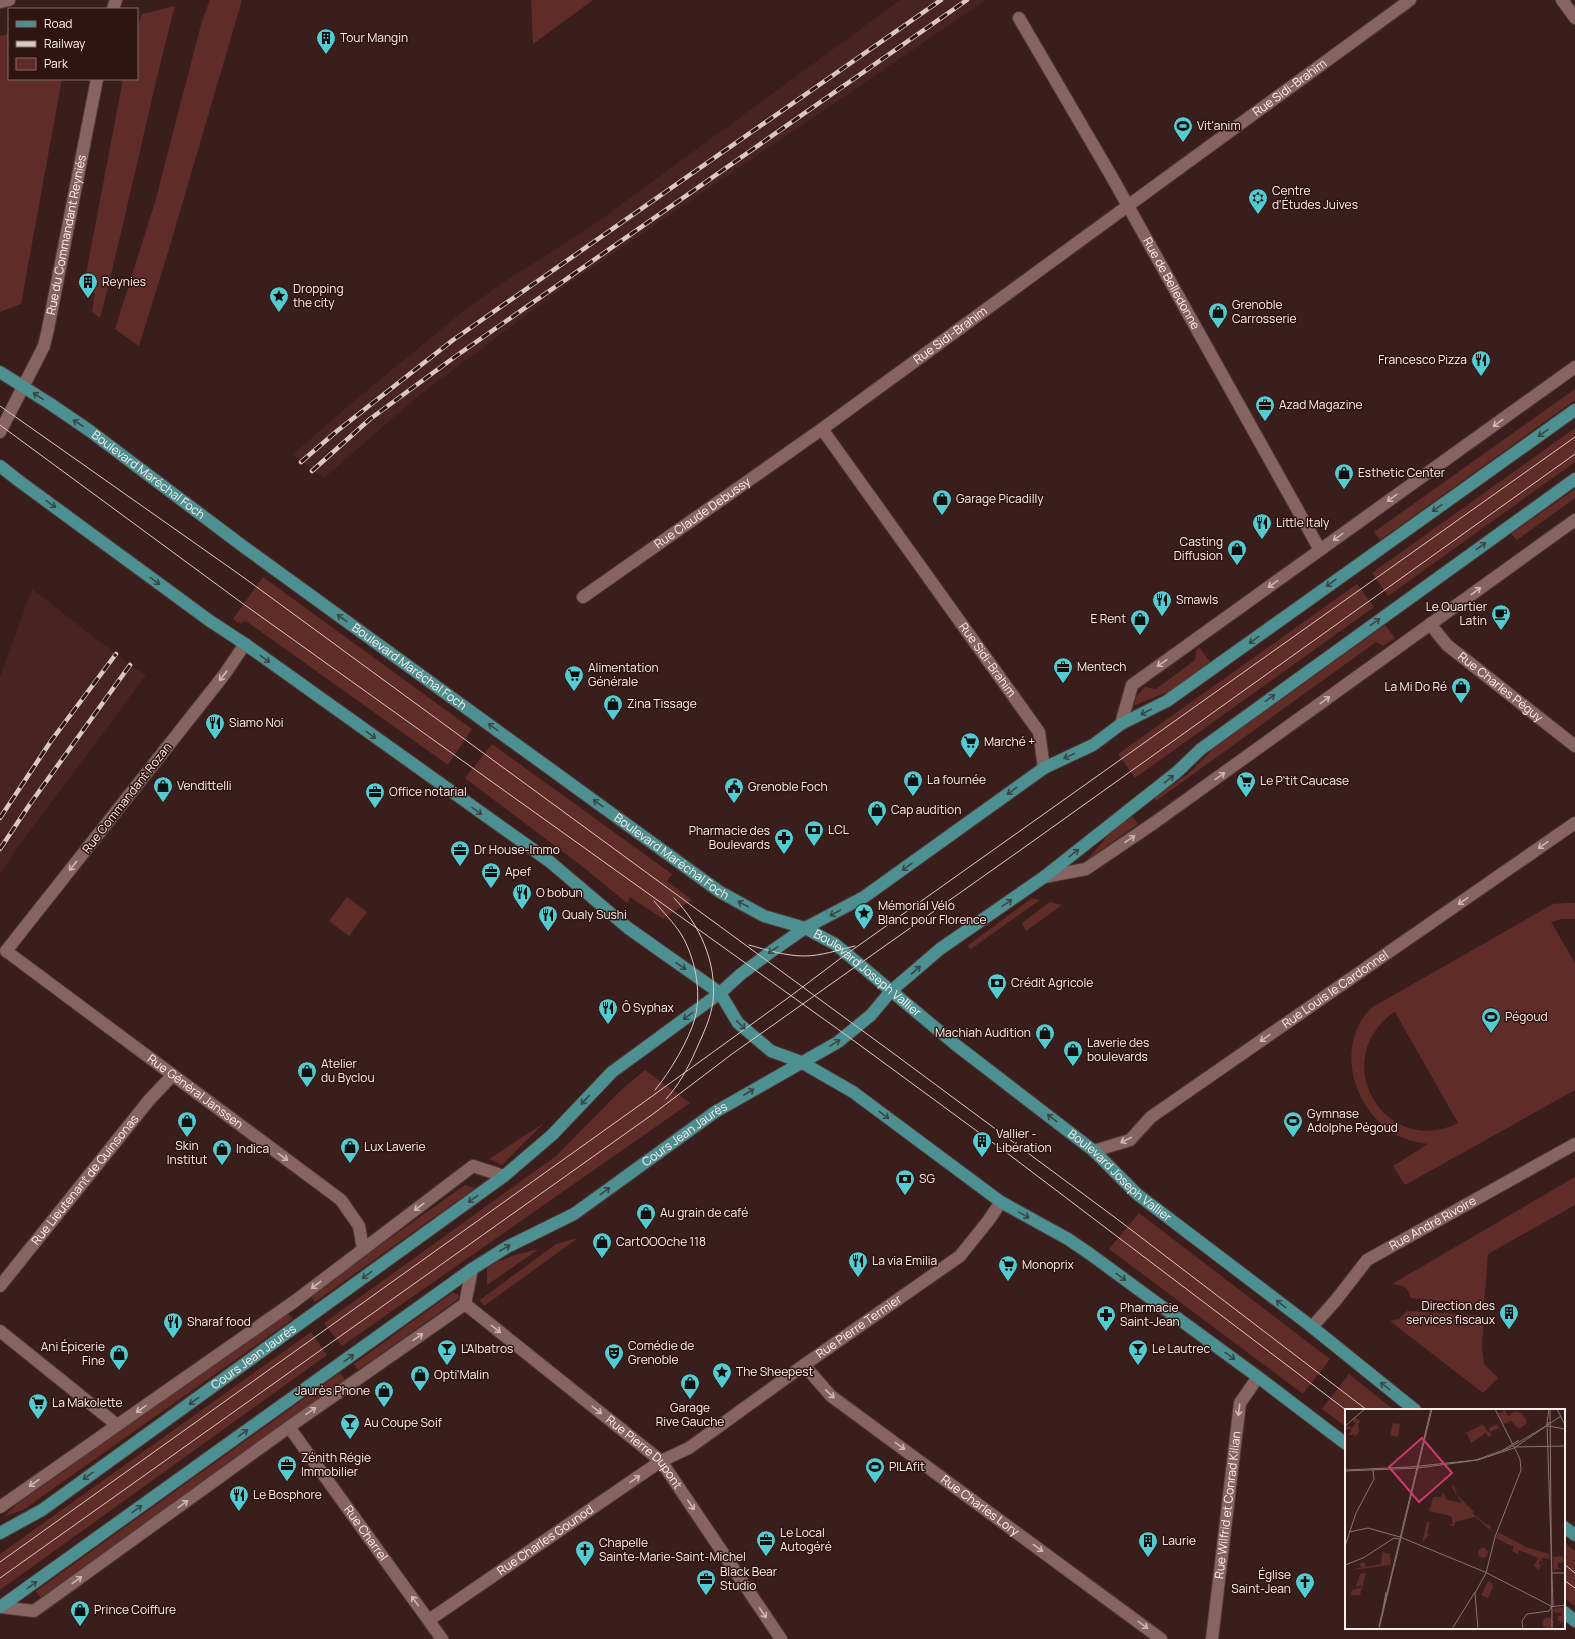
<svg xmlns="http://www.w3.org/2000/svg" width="1575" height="1639" font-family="Manrope,sans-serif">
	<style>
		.built { fill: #472420 }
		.green { fill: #602c27; fill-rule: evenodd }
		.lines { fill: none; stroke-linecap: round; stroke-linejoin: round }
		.minor-casing { stroke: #513a38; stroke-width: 14 }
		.major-casing { stroke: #513a38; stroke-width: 14 }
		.minor { stroke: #866460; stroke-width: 12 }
		.major { stroke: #4c9092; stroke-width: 12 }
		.tram { stroke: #dac8c5; stroke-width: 1 }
		.rail-casing { stroke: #dac8c5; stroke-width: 4.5 }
		.rail { stroke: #2f1512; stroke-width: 3; stroke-dasharray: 9; stroke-linecap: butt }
		.major-bridge-casing { stroke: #513a38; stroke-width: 14; stroke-linecap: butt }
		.major-bridge { stroke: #4c9092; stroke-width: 12 }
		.oneway { stroke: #3b4645 }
		.oneway2 { stroke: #cfb7b4 }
		.labels { text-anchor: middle; stroke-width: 3; stroke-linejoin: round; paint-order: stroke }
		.poi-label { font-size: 12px; fill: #ffefec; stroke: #2f1512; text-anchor: start }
		.street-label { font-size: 12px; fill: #ffefec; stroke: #2f1512 }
		.inset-road { fill: none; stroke: #89726f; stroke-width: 1 }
		.view { fill: #cb3871; fill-opacity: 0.15; stroke: #cb3871; stroke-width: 2 }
		.inset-edge { fill: none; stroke: #ffefec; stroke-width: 2 }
	</style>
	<rect width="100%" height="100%" fill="#3a1e1b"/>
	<g class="built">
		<path d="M 900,0 L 986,0 L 568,284 L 417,397 L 324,478 L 292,455 L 353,402 L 461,313 L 501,284 L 593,225 Z"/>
		<path d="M 32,589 L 130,665 L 146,675 L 15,851 L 0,875 L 0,677 Z"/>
	</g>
	<g class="green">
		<path d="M 210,0 L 242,0 L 169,249 L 139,346 L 115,329 L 155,202 L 202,21 Z"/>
		<path d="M 531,0 L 593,0 L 533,44 Z"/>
		<path d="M 175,6 C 148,109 127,214 100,318 L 92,312 L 95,293 L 83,290 L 123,79 L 137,79 L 137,30 L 142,14 Z"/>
		<path d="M 9,34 L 9,79 L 62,79 L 21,304 L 0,312 L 0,36 Z"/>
		<path d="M 1575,389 L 1575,400 L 1380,540 L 1374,532 Z"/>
		<path d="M 1575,428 L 1575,462 L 1388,596 L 1372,573 Z"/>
		<path d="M 1575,489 L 1575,498 L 1517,540 L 1511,534 Z"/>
		<path d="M 263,577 L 472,729 L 448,765 L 246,621 L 238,623 L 233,619 Z"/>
		<path d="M 1357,584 L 1374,607 L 1135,778 L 1118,754 Z"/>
		<path d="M 1385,625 L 1395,638 L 1383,646 L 1376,642 L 1156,801 L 1154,798 L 1188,774 L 1214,748 Z"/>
		<path d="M 1199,647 L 1210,662 L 1172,690 L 1133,706 L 1137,696 L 1145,687 L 1156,689 L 1195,660 L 1196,651 Z"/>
		<path d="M 492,744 L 672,874 L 667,881 L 692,900 L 663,919 L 630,897 L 627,903 L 583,867 L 465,778 Z"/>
		<path d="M 1132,816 L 1138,824 L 1087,860 L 1115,827 Z"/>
		<path d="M 347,897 L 367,912 L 349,936 L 329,921 Z"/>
		<path d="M 1032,898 L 1040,900 L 971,949 L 967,946 Z"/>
		<path d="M 1050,902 L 1062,905 L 1026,931 L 1022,923 Z"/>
		<path d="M 1566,903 L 1575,903 L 1575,919 L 1562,919 L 1551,922 L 1575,963 L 1575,1090 L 1405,1185 L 1393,1166 L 1428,1144 C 1416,1142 1404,1140 1393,1133 C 1352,1107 1335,1045 1371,1008 L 1553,904 ZM 1394,1012 L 1395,1012 L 1458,1123 C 1386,1159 1326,1061 1394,1012 Z"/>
		<path d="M 645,1070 L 690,1103 L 342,1346 L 324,1323 L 556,1156 L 620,1091 Z"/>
		<path d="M 544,1123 L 502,1165 L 489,1159 Z"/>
		<path d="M 1575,1177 L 1575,1205 L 1488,1254 L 1484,1305 L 1411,1298 C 1407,1286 1405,1286 1392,1284 Z"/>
		<path d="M 465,1185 L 475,1188 L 315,1302 L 310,1295 Z"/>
		<path d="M 1139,1213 L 1330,1359 L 1303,1394 L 1109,1249 Z"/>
		<path d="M 578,1238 L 484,1306 L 480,1300 L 556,1244 Z"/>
		<path d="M 539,1249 L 487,1285 L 487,1268 C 503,1257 521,1253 539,1249 Z"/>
		<path d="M 452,1293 L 458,1294 L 459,1297 L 457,1300 L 358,1370 L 354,1364 Z"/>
		<path d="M 1407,1311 L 1484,1316 L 1482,1347 L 1484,1364 L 1498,1378 L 1483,1393 L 1390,1321 L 1399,1319 Z"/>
		<path d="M 287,1312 L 293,1319 L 23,1510 L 3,1517 L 17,1504 Z"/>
		<path d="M 311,1332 L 327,1355 L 0,1590 L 0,1554 Z"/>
		<path d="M 340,1373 L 345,1380 L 40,1598 L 36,1591 Z"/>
		<path d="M 1349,1374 L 1394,1410 L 1346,1410 L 1346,1427 L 1322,1409 Z"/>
		<path d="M 1564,1542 L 1575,1551 L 1575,1606 L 1564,1598 Z"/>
	</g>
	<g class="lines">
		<defs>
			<g id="minor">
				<path d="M 1562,0 L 1575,18"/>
				<path d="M 0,2 L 9,0"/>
				<path d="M 113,9 L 116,0"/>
				<path id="s1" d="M 1019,18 L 1113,179 L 1320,550"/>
				<path id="s2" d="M 822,429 L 1039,732 L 1044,768"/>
				<path id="s3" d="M 0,432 L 44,346 L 48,329 L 97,79"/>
				<path id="s4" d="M 583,597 L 822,429 L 1410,0"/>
				<path id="s5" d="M 1430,624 L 1447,645 L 1575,746"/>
				<path id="s6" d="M 245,644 L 224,675 L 6,951 L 341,1200 L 359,1226 L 363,1249"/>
				<path d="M 1121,724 L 1132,685 L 1575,367"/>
				<path d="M 1044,877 L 1086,869 L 1154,823 L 1575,520"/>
				<path id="s7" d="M 1094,1151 L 1130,1140 L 1151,1117 L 1575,823"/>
				<path id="s8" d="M 0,1286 L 150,1099 L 173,1075"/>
				<path id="s9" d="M 465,1304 L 661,1461 L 781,1639"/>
				<path id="s10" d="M 1312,1327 L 1336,1300 L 1367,1260 L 1575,1144"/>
				<path d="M 0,1331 L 117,1425"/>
				<path id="s11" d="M 804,1365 L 831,1396 L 1161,1639"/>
				<path id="s12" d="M 289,1427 L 442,1639"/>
				<path d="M 0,1507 L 295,1301 L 473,1166 L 504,1176"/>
				<path d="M 0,1607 L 34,1611 L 289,1427 L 465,1304 L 472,1269"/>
				<path id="s13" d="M 429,1620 L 661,1461 L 689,1448 L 804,1365 L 960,1256 L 988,1221 L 1001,1202"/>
				<path id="s14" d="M 1212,1639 L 1240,1403 L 1258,1377"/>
			</g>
			<g id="major">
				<path d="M 0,372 L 52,405"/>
				<path d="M 0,466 L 19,481"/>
				<path id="s15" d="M 244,547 L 720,892 L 764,916 L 805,928 L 835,944 L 956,1045 L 1094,1151 L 1137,1194 L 1312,1327 L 1415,1410"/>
				<path d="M 210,621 L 245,644 L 549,861 L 628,928 L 720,993 L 738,1023 L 771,1051 L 801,1062 L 853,1092 L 1001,1202 L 1068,1239 L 1090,1254 L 1258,1377 L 1346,1444"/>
				<path d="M 1564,1527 L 1575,1535"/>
				<path id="s16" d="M 0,1533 L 42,1510 L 504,1176 L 552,1135 L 612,1072 L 720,993 L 741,974 L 772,951 L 805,928 L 864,897 L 1044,768 L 1093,745 L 1121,724 L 1167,701 L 1575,410"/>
				<path id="s17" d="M 0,1607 L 472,1269 L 507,1247 L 574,1214 L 715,1112 L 838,1042 L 871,1015 L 891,991 L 940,949 L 1044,877 L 1177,772 L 1201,749 L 1575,479"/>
				<path d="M 1564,1612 L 1575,1621"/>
			</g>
		</defs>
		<use href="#minor" class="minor-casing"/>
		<use href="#major" class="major-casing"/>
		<use href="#minor" class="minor"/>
		<use href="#major" class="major"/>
		<g class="tram">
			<path d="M 0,406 L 243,577 L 897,1056 L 1117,1219 L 1367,1410"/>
			<path d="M 0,425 L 242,603 L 846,1035 L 1011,1156 L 1346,1410"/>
			<path d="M 654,901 C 663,912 674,923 681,934 C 695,957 702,992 695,1018 C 689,1040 670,1072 655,1090"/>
			<path d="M 749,945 C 767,950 786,956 804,956 C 821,956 838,950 855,946"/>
			<path d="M 666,1099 C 679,1085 688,1068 696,1050 C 703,1034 711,1018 713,1001 C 717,963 700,925 674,898"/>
			<path d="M 0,1562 L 644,1102 L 792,995 L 841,958 L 1575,437"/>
			<path d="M 1564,1564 L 1575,1573"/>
			<path d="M 0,1578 L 653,1114 L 732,1054 L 1022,849 L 1575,454"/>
			<path d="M 1564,1580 L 1575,1588"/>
		</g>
		<defs>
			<g id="rail">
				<path d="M 301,462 L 337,431 L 453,340 L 941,0"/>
				<path d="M 312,471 L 370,419 L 456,356 L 967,0"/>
				<path d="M 0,818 L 51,741 L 116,654"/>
				<path d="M 0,849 L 30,804 L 130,665"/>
			</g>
		</defs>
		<use href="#rail" class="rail-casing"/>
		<use href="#rail" class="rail"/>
		<defs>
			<g id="major-bridge">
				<path id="s18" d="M 52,405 L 90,431 L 244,547"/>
				<path d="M 19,481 L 210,621"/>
			</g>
		</defs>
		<use href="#major-bridge" class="major-bridge-casing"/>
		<use href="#major-bridge" class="major-bridge"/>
	</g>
	<defs><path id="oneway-shaft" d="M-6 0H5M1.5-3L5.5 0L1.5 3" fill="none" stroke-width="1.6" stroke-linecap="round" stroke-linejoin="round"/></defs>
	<g class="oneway">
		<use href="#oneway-shaft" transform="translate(38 396) rotate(-147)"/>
		<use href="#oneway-shaft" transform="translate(78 423) rotate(-146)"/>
		<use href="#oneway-shaft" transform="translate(1543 433) rotate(145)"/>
		<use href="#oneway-shaft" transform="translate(51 504) rotate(35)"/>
		<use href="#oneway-shaft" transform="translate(1437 508) rotate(145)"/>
		<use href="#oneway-shaft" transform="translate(1481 546) rotate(-36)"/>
		<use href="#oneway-shaft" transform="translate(155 581) rotate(36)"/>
		<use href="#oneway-shaft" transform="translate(1331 583) rotate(144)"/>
		<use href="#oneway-shaft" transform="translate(342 618) rotate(-144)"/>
		<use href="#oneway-shaft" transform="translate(1375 622) rotate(-36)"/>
		<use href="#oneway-shaft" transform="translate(1254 640) rotate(144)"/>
		<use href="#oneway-shaft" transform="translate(265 659) rotate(36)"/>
		<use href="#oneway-shaft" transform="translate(1270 698) rotate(-36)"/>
		<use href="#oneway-shaft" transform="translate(1146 712) rotate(153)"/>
		<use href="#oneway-shaft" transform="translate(493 727) rotate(-144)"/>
		<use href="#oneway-shaft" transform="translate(371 735) rotate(36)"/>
		<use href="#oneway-shaft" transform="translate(1069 756) rotate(155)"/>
		<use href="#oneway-shaft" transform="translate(1169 779) rotate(-39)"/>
		<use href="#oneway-shaft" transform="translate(1012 791) rotate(144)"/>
		<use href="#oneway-shaft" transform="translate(598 803) rotate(-144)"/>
		<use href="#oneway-shaft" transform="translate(477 811) rotate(35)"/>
		<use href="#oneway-shaft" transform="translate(1074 853) rotate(-38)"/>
		<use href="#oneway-shaft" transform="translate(907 867) rotate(144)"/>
		<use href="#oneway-shaft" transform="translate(1007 903) rotate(-35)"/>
		<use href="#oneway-shaft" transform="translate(743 904) rotate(-152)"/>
		<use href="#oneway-shaft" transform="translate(835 913) rotate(152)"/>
		<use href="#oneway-shaft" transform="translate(773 950) rotate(145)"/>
		<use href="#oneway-shaft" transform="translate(681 966) rotate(35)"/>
		<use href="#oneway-shaft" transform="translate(916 970) rotate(-41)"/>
		<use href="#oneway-shaft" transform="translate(688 1016) rotate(144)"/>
		<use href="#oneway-shaft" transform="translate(741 1025) rotate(44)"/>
		<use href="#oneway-shaft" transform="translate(835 1043) rotate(-32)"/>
		<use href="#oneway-shaft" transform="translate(749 1092) rotate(-30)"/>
		<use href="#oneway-shaft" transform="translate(585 1100) rotate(133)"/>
		<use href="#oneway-shaft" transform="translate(884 1115) rotate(37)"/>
		<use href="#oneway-shaft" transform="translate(1052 1118) rotate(-142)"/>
		<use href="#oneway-shaft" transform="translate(605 1191) rotate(-36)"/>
		<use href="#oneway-shaft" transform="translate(473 1199) rotate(144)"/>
		<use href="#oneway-shaft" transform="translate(1024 1215) rotate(29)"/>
		<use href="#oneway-shaft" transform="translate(505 1248) rotate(-30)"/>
		<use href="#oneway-shaft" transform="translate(367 1275) rotate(144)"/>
		<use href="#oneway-shaft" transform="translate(1121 1277) rotate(36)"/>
		<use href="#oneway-shaft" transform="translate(1281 1304) rotate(-142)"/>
		<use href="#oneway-shaft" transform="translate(1230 1356) rotate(36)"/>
		<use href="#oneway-shaft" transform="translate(349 1358) rotate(-36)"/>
		<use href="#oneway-shaft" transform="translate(1385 1386) rotate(-142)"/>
		<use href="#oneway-shaft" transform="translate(194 1401) rotate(144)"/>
		<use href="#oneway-shaft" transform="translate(243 1433) rotate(-36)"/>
		<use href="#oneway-shaft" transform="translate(88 1476) rotate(144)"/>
		<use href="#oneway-shaft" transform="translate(137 1509) rotate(-36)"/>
		<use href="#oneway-shaft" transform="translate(32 1585) rotate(-36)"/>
	</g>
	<g class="oneway2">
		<use href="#oneway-shaft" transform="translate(1498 423) rotate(144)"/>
		<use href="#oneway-shaft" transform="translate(1392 498) rotate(144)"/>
		<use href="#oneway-shaft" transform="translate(1338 537) rotate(144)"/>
		<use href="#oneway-shaft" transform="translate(1273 584) rotate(144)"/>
		<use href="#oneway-shaft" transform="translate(1476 591) rotate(-36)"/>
		<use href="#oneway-shaft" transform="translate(1162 663) rotate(145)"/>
		<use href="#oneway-shaft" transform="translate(223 676) rotate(127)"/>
		<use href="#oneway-shaft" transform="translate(1325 700) rotate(-36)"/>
		<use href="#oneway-shaft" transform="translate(1220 776) rotate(-36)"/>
		<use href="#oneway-shaft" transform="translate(1130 839) rotate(-34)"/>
		<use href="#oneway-shaft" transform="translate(1543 845) rotate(145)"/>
		<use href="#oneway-shaft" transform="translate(73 866) rotate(128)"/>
		<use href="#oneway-shaft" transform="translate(1463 901) rotate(145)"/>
		<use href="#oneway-shaft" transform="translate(1265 1038) rotate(145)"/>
		<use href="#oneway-shaft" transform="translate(1126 1140) rotate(154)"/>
		<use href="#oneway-shaft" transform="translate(283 1157) rotate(37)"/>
		<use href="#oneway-shaft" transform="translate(419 1207) rotate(143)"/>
		<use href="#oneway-shaft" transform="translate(316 1285) rotate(143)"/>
		<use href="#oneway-shaft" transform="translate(496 1329) rotate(38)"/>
		<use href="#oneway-shaft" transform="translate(418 1337) rotate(-35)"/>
		<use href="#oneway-shaft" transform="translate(830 1394) rotate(44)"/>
		<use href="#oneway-shaft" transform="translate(141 1409) rotate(145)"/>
		<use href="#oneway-shaft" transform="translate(597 1410) rotate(38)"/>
		<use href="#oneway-shaft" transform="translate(1239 1410) rotate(97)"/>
		<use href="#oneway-shaft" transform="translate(311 1411) rotate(-35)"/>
		<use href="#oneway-shaft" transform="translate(900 1446) rotate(36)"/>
		<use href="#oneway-shaft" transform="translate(635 1479) rotate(-34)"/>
		<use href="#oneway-shaft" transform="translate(34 1483) rotate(145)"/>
		<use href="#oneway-shaft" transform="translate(183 1504) rotate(-36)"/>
		<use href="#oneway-shaft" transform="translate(691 1505) rotate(56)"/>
		<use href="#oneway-shaft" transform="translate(1038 1548) rotate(36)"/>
		<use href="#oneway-shaft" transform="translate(77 1580) rotate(-36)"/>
		<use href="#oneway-shaft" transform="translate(415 1601) rotate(-126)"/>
		<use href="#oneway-shaft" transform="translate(763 1613) rotate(56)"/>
		<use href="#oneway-shaft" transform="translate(1143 1625) rotate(36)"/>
	</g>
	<defs>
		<symbol id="building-pin" viewBox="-11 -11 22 30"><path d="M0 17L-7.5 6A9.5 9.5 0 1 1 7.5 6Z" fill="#52ccd0" stroke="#2f1512"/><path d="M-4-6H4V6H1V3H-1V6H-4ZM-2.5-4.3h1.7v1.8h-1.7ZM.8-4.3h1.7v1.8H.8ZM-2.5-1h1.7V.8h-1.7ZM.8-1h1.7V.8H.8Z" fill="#111"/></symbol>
		<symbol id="stadium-pin" viewBox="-11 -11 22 30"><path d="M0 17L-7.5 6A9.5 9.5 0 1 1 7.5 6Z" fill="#52ccd0" stroke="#2f1512"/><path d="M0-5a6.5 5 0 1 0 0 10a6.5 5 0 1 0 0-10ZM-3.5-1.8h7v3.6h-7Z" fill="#111"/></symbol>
		<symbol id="synagogue-pin" viewBox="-11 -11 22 30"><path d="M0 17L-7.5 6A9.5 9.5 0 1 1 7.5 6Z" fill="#52ccd0" stroke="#2f1512"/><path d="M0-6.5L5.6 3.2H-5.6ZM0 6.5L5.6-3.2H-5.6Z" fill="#111"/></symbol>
		<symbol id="sight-pin" viewBox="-11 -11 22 30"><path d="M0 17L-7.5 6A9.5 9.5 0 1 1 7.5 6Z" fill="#52ccd0" stroke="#2f1512"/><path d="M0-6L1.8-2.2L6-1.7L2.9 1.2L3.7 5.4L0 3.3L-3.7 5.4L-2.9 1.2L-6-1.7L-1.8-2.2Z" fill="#111"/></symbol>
		<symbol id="shop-pin" viewBox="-11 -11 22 30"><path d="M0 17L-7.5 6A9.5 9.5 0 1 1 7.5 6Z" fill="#52ccd0" stroke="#2f1512"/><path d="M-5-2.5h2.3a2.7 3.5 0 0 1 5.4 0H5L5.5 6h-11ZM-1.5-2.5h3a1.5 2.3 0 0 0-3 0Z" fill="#111"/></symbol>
		<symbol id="restaurant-pin" viewBox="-11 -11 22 30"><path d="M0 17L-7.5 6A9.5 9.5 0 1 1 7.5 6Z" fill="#52ccd0" stroke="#2f1512"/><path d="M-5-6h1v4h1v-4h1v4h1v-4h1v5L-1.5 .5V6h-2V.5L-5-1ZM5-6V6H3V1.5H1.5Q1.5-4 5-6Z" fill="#111"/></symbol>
		<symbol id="office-pin" viewBox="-11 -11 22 30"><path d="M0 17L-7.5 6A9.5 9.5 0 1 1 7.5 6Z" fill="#52ccd0" stroke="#2f1512"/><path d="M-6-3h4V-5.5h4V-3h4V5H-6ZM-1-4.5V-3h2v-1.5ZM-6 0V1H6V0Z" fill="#111"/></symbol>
		<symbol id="cafe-pin" viewBox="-11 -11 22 30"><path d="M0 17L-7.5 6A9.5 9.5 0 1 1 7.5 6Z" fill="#52ccd0" stroke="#2f1512"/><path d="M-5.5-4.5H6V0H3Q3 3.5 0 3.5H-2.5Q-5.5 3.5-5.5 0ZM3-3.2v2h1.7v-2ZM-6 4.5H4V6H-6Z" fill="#111"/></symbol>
		<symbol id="supermarket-pin" viewBox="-11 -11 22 30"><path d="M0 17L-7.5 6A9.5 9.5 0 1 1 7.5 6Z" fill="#52ccd0" stroke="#2f1512"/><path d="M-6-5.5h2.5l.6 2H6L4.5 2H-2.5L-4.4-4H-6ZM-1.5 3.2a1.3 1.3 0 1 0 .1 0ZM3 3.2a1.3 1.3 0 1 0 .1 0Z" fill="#111"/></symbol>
		<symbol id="civic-pin" viewBox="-11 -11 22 30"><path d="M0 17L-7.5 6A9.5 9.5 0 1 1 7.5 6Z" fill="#52ccd0" stroke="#2f1512"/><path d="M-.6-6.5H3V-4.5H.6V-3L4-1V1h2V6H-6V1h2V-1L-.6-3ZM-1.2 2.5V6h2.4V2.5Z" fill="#111"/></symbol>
		<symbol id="bank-pin" viewBox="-11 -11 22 30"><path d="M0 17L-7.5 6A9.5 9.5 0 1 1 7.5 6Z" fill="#52ccd0" stroke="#2f1512"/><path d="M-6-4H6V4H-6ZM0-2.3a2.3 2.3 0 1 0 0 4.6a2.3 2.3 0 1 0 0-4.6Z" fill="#111"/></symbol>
		<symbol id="pharmacy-pin" viewBox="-11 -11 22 30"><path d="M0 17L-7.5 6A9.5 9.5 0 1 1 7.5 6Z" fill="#52ccd0" stroke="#2f1512"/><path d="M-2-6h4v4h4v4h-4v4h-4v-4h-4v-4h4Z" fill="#111"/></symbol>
		<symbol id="bar-pin" viewBox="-11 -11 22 30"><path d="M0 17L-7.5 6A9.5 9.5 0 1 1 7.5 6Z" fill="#52ccd0" stroke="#2f1512"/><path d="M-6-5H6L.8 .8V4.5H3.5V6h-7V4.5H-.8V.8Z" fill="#111"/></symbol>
		<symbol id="theatre-pin" viewBox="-11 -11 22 30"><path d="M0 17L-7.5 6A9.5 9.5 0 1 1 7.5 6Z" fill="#52ccd0" stroke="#2f1512"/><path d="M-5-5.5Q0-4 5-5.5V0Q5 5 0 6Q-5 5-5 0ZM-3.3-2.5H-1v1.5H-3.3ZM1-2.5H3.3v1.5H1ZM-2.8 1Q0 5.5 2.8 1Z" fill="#111"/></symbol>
		<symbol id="church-pin" viewBox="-11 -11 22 30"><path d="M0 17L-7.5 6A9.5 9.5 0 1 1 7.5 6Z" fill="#52ccd0" stroke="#2f1512"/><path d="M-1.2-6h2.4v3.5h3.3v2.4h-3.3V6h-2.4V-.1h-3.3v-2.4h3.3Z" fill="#111"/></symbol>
	</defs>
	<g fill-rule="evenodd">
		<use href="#building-pin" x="315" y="27" width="22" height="30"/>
		<use href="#stadium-pin" x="1172" y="115" width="22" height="30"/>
		<use href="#synagogue-pin" x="1247" y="187" width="22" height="30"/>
		<use href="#building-pin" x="77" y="271" width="22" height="30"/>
		<use href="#sight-pin" x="268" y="285" width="22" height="30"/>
		<use href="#shop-pin" x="1207" y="301" width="22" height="30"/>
		<use href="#restaurant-pin" x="1470" y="349" width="22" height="30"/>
		<use href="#office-pin" x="1254" y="394" width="22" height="30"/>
		<use href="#shop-pin" x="1333" y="462" width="22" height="30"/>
		<use href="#shop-pin" x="931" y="488" width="22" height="30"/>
		<use href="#restaurant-pin" x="1251" y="512" width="22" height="30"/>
		<use href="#shop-pin" x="1226" y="538" width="22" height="30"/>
		<use href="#restaurant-pin" x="1151" y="589" width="22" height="30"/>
		<use href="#cafe-pin" x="1490" y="603" width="22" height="30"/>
		<use href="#shop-pin" x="1129" y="608" width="22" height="30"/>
		<use href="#office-pin" x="1052" y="656" width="22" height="30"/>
		<use href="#supermarket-pin" x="563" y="664" width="22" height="30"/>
		<use href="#shop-pin" x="1450" y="676" width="22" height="30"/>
		<use href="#shop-pin" x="602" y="693" width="22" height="30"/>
		<use href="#restaurant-pin" x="204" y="712" width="22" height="30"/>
		<use href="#supermarket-pin" x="959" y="731" width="22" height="30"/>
		<use href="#shop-pin" x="902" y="769" width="22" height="30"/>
		<use href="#supermarket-pin" x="1235" y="770" width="22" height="30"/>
		<use href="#shop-pin" x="152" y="775" width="22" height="30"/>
		<use href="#civic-pin" x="723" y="776" width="22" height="30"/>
		<use href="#office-pin" x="364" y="781" width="22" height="30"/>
		<use href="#shop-pin" x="866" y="799" width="22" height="30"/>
		<use href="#bank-pin" x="803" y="819" width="22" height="30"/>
		<use href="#pharmacy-pin" x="773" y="827" width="22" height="30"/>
		<use href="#office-pin" x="449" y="839" width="22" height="30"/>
		<use href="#office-pin" x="480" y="861" width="22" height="30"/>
		<use href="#restaurant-pin" x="511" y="882" width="22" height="30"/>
		<use href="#sight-pin" x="853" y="902" width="22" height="30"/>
		<use href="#restaurant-pin" x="537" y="904" width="22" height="30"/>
		<use href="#bank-pin" x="986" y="972" width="22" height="30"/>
		<use href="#restaurant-pin" x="597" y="997" width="22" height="30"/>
		<use href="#stadium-pin" x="1480" y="1006" width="22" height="30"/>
		<use href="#shop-pin" x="1034" y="1022" width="22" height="30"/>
		<use href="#shop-pin" x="1062" y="1039" width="22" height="30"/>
		<use href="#shop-pin" x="296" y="1060" width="22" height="30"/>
		<use href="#shop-pin" x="176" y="1110" width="22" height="30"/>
		<use href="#stadium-pin" x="1282" y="1110" width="22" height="30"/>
		<use href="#building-pin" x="971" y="1130" width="22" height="30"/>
		<use href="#shop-pin" x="339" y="1136" width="22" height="30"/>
		<use href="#shop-pin" x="211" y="1138" width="22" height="30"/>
		<use href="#bank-pin" x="894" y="1168" width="22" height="30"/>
		<use href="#shop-pin" x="635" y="1202" width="22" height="30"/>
		<use href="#shop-pin" x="591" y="1231" width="22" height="30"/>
		<use href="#restaurant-pin" x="847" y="1250" width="22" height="30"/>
		<use href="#supermarket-pin" x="997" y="1254" width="22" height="30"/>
		<use href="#building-pin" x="1498" y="1302" width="22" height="30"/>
		<use href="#pharmacy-pin" x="1095" y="1304" width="22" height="30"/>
		<use href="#restaurant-pin" x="162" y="1311" width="22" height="30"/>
		<use href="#bar-pin" x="436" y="1338" width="22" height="30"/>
		<use href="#bar-pin" x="1127" y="1338" width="22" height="30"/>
		<use href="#theatre-pin" x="603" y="1342" width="22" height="30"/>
		<use href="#shop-pin" x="108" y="1343" width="22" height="30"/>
		<use href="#sight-pin" x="711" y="1361" width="22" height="30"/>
		<use href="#shop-pin" x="409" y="1364" width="22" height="30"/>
		<use href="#shop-pin" x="679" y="1372" width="22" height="30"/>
		<use href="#shop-pin" x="373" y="1380" width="22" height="30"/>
		<use href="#supermarket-pin" x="27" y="1392" width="22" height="30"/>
		<use href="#bar-pin" x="339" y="1412" width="22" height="30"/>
		<use href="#office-pin" x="276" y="1454" width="22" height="30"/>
		<use href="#stadium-pin" x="864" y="1456" width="22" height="30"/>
		<use href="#restaurant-pin" x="228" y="1484" width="22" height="30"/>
		<use href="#office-pin" x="755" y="1529" width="22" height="30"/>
		<use href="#building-pin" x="1137" y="1530" width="22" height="30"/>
		<use href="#church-pin" x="574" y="1539" width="22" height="30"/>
		<use href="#office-pin" x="695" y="1568" width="22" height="30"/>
		<use href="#church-pin" x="1294" y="1571" width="22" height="30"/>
		<use href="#shop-pin" x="69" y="1599" width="22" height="30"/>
	</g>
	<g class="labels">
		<g class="poi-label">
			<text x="340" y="42">Tour Mangin</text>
			<text x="1197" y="130">Vit'anim</text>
			<text x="1272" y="195">Centre<tspan x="1272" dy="14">d'Études Juives</tspan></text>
			<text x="102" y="286">Reynies</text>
			<text x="293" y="293">Dropping<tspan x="293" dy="14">the city</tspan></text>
			<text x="1232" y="309">Grenoble<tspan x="1232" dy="14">Carrosserie</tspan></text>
			<text x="1467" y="364" text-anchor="end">Francesco Pizza</text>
			<text x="1279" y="409">Azad Magazine</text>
			<text x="1358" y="477">Esthetic Center</text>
			<text x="956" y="503">Garage Picadilly</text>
			<text x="1276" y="527">Little Italy</text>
			<text x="1223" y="546" text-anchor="end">Casting<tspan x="1223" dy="14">Diffusion</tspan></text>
			<text x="1176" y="604">Smawls</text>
			<text x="1487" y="611" text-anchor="end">Le Quartier<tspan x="1487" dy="14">Latin</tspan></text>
			<text x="1126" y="623" text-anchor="end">E Rent</text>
			<text x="1077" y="671">Mentech</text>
			<text x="588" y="672">Alimentation<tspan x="588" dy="14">Générale</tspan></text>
			<text x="1447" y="691" text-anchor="end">La Mi Do Ré</text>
			<text x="627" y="708">Zina Tissage</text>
			<text x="229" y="727">Siamo Noi</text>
			<text x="984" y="746">Marché +</text>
			<text x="927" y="784">La fournée</text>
			<text x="1260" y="785">Le P'tit Caucase</text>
			<text x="177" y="790">Vendittelli</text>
			<text x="748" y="791">Grenoble Foch</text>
			<text x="389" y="796">Office notarial</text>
			<text x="891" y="814">Cap audition</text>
			<text x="828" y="834">LCL</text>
			<text x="770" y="835" text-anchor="end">Pharmacie des<tspan x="770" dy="14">Boulevards</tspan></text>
			<text x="474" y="854">Dr House-Immo</text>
			<text x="505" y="876">Apef</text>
			<text x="536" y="897">O bobun</text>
			<text x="878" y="910">Mémorial Vélo<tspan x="878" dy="14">Blanc pour Florence</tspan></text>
			<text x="562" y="919">Qualy Sushi</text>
			<text x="1011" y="987">Crédit Agricole</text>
			<text x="622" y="1012">Ô Syphax</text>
			<text x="1505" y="1021">Pégoud</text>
			<text x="1031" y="1037" text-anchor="end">Machiah Audition</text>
			<text x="1087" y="1047">Laverie des<tspan x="1087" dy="14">boulevards</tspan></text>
			<text x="321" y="1068">Atelier<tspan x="321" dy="14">du Byclou</tspan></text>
			<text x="1307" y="1118">Gymnase<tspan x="1307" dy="14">Adolphe Pégoud</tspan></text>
			<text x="996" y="1138">Vallier -<tspan x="996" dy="14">Libération</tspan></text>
			<text x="187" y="1150" text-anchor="middle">Skin<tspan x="187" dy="14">Institut</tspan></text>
			<text x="364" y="1151">Lux Laverie</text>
			<text x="236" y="1153">Indica</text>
			<text x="919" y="1183">SG</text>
			<text x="660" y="1217">Au grain de café</text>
			<text x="616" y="1246">CartOOOche 118</text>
			<text x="872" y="1265">La via Emilia</text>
			<text x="1022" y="1269">Monoprix</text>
			<text x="1495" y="1310" text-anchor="end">Direction des<tspan x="1495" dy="14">services fiscaux</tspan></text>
			<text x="1120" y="1312">Pharmacie<tspan x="1120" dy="14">Saint-Jean</tspan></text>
			<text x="187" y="1326">Sharaf food</text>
			<text x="628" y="1350">Comédie de<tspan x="628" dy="14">Grenoble</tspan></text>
			<text x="105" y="1351" text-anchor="end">Ani Épicerie<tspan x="105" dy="14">Fine</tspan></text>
			<text x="461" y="1353">L'Albatros</text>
			<text x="1152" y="1353">Le Lautrec</text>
			<text x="736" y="1376">The Sheepest</text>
			<text x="434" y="1379">Opti'Malin</text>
			<text x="370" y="1395" text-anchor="end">Jaurès Phone</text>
			<text x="52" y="1407">La Makolette</text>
			<text x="690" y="1412" text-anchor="middle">Garage<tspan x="690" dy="14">Rive Gauche</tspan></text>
			<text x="364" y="1427">Au Coupe Soif</text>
			<text x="301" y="1462">Zénith Régie<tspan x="301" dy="14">Immobilier</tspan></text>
			<text x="889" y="1471">PILAfit</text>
			<text x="253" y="1499">Le Bosphore</text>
			<text x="780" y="1537">Le Local<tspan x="780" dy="14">Autogéré</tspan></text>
			<text x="1162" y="1545">Laurie</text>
			<text x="599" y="1547">Chapelle<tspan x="599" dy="14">Sainte-Marie-Saint-Michel</tspan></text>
			<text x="720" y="1576">Black Bear<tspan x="720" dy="14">Studio</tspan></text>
			<text x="1291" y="1579" text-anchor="end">Église<tspan x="1291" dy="14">Saint-Jean</tspan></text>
			<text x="94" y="1614">Prince Coiffure</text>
		</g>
		<g class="street-label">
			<text dy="4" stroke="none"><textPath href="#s4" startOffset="871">Rue Sidi-Brahim</textPath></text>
			<text dy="4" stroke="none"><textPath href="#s3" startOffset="210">Rue du Commandant Reyniés</textPath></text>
			<text dy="4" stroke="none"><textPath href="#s1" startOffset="306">Rue de Belledonne</textPath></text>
			<text dy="4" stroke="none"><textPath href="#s4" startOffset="451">Rue Sidi-Brahim</textPath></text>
			<text dy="4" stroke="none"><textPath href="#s18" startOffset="119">Boulevard Maréchal Foch</textPath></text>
			<text dy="4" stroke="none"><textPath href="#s4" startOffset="146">Rue Claude Debussy</textPath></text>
			<text dy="4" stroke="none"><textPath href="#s2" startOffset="284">Rue Sidi-Brahim</textPath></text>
			<text dy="4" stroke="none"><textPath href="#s15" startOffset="204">Boulevard Maréchal Foch</textPath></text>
			<text dy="4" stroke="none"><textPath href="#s5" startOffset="95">Rue Charles Péguy</textPath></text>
			<text transform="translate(127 798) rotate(-52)" y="4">Rue Commandant Rozan</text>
			<text dy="4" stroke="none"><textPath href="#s15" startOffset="528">Boulevard Maréchal Foch</textPath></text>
			<text dy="4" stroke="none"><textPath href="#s15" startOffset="758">Boulevard Joseph Vallier</textPath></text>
			<text dy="4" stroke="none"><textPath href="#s7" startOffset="293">Rue Louis le Cardonnel</textPath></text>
			<text dy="4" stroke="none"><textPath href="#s6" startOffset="625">Rue Général Janssen</textPath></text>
			<text dy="4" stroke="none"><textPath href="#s17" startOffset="833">Cours Jean Jaurès</textPath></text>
			<text dy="4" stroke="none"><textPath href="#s15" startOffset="1082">Boulevard Joseph Vallier</textPath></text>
			<text dy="4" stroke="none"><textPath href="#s8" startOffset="136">Rue Lieutenant de Quinsonas</textPath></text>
			<text dy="4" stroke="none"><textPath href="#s10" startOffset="162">Rue André Rivoire</textPath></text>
			<text dy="4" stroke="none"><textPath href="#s13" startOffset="521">Rue Pierre Termier</textPath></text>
			<text dy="4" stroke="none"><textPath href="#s16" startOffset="309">Cours Jean Jaurès</textPath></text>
			<text dy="4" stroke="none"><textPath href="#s9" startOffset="233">Rue Pierre Dupont</textPath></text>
			<text dy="4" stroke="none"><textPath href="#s11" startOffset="226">Rue Charles Lory</textPath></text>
			<text dy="4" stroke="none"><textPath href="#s14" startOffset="135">Rue Wilfrid et Conrad Kilian</textPath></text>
			<text dy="4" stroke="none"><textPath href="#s12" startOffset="131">Rue Charrel</textPath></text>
			<text dy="4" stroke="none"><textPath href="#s13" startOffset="141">Rue Charles Gounod</textPath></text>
		</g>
	</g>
	<g transform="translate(1345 1409)">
		<rect width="220" height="220" fill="#3a1e1b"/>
		<path d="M 159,0 L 163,7 L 170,2 L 177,5 L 181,10 L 181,15 L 174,20 L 166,12 L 158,15 L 153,4 L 157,4 ZM 10,8 L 16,13 L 13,14 L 14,23 L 10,28 L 9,24 L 7,26 L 4,26 L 7,20 L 0,20 L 2,17 L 7,19 L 11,14 L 8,13 ZM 48,14 L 55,15 L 53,28 L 45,26 ZM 138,15 L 143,23 L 145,23 L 144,19 L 152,15 L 154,19 L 145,23 L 147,26 L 143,28 L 141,24 L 126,34 L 122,25 L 119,25 ZM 109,76 L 112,86 L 129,103 L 127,104 L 142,116 L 144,115 L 148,123 L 130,108 L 110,113 L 109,117 L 104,116 L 108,115 L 106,107 L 84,102 L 88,88 L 97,88 L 98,83 L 102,91 L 117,94 L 108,80 L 107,76 ZM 82,112 L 85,114 L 82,125 L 84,126 L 77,134 ZM 153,123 L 181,138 L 204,145 L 205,150 L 197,149 L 197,153 L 195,151 L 194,156 L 198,154 L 199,156 L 196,155 L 194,161 L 189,157 L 193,149 L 174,141 L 173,145 L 167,142 L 169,138 L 151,129 ZM133 144a5 5 0 1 1 10 0a5 5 0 1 1-10 0ZM 37,143 L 45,145 L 46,156 L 7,161 L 17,158 L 14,155 L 19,153 L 21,158 L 36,155 ZM 207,145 L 208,148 L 217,147 L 220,153 L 213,154 L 213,159 L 218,160 L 211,160 L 209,163 ZM 21,164 L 15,186 L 5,186 L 7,181 L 16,179 L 16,176 L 11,178 L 15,165 ZM 143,172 L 147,174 L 148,178 L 143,189 L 136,186 ZM 219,198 L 220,199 L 220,220 L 218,219 L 219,212 L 213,216 L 216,212 L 213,212 L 213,207 L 216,207 L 217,204 L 208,203 L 207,207 L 207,200 ZM197.5 214a5.5 5.5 0 1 1 11 0a5.5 5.5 0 1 1-11 0Z" fill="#602c27"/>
		<path class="inset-road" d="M 205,0 L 207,220M 212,0 L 220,16M 0,17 L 20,0M 203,17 L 220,20M 170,38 L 220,37M 158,41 L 174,31M 0,61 L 65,58 L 131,51 L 164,39 L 201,17 L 204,13M 0,62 L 73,59 L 133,51 L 169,39 L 216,7M 4,123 L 23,119 L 55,128M 55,128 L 140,163 L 206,197M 0,137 L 11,104 L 29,70 L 28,61M 0,156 L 18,149 L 49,129 L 54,130M 207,164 L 220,164M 205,198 L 220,196M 38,200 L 41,183M 34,217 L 86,0M 34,220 L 87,0M 107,220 L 130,183M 133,220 L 130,184 L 141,164 L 150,128 L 176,61 L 175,50 L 150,0M 178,220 L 177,212 L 182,205 L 204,202 L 208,196 L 202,14 L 204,0"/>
		<path class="view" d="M 77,29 L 107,64 L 74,93 L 44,58 Z"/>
		<rect width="220" height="220" class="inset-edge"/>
	</g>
	<rect x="8" y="8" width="130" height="72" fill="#2f1512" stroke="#826c69"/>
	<rect x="16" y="21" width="20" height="6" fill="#4c9092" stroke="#826c69"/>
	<text x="44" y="28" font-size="12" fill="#ffefec">Road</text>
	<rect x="16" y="41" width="20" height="6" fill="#dac8c5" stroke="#826c69"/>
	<text x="44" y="48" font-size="12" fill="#ffefec">Railway</text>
	<rect x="16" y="58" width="20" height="12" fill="#602c27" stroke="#826c69"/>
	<text x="44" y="68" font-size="12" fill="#ffefec">Park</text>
</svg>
